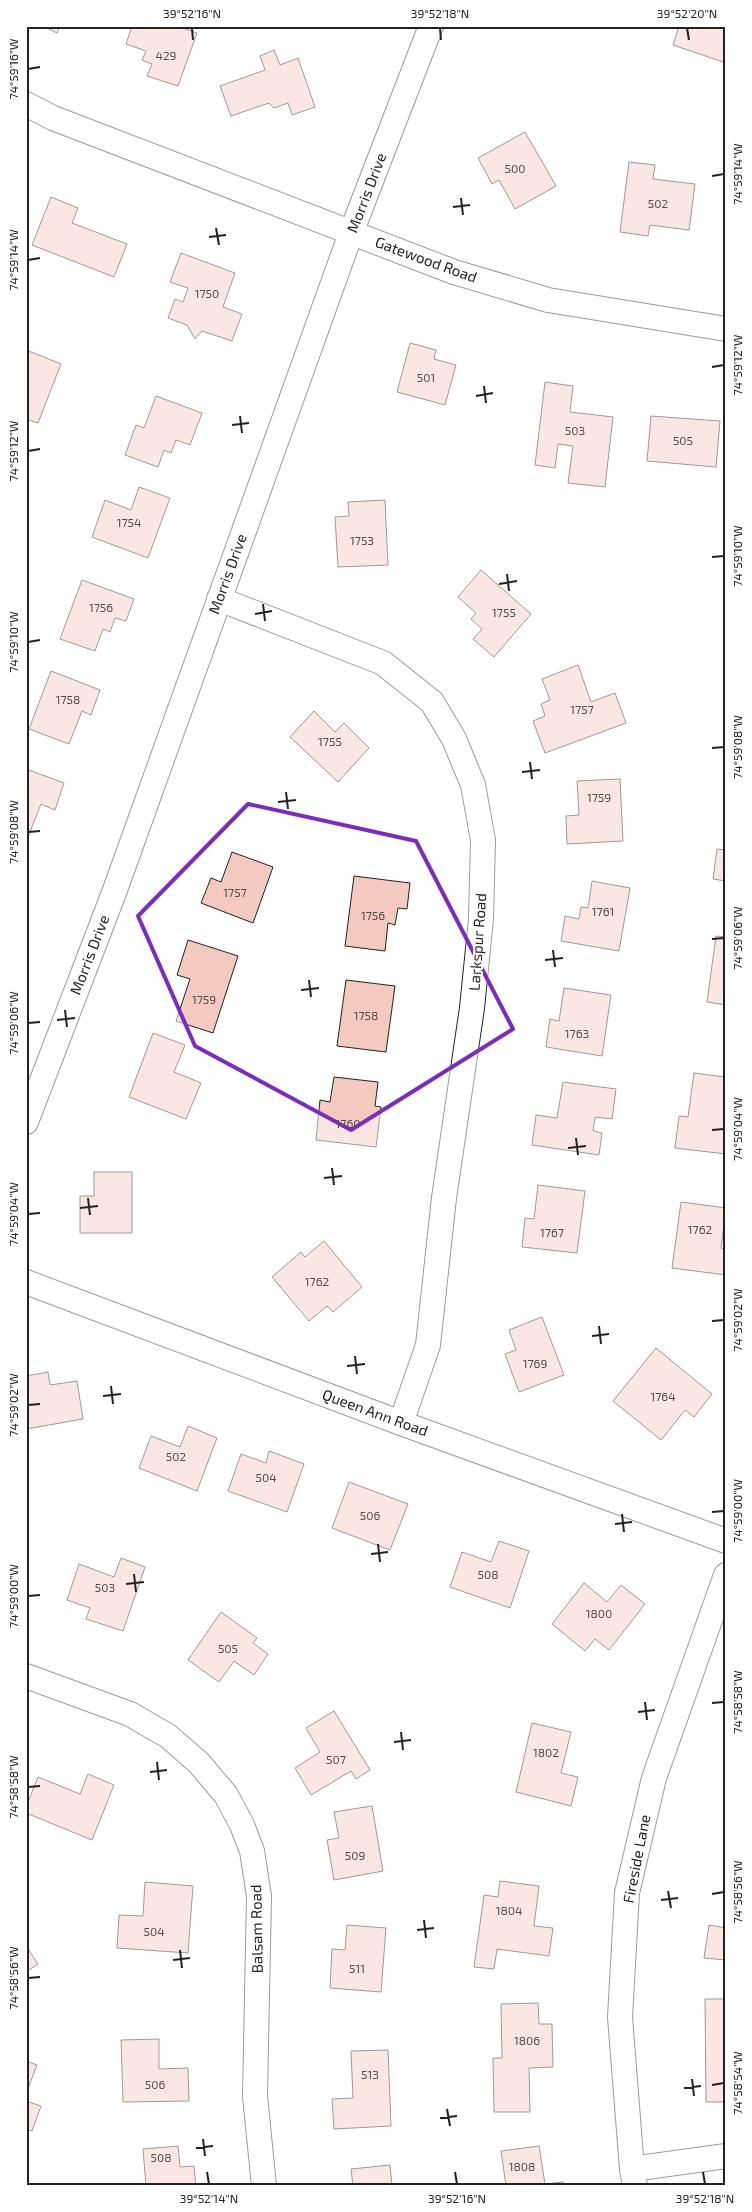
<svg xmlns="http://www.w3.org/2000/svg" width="752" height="2212" font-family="'Exo 2',sans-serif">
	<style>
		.building { fill: #f3c9c0; stroke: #222 }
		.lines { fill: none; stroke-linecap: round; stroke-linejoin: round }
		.street-casing { stroke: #222; stroke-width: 26 }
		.street { stroke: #fff; stroke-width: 24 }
		.marked { fill: none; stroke: #7b2cbf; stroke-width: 4; stroke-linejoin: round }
		.ticks { fill: none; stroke: #222; stroke-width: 2 }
		.labels { text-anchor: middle; stroke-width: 4; stroke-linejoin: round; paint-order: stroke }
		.number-label { font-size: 12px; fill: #564c4a }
		.street-label { font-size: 15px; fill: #222; stroke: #fff }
		.neatline { fill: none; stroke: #222; stroke-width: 2 }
		.ticks-label { font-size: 12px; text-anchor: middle; fill: #222 }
	</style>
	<rect width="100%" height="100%" fill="#fff"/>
	<g class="building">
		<path d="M 43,26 L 60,26 L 57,33 Z"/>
		<path d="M 132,26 L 177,26 L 197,33 L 178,86 L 147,76 L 152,64 L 142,60 L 146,51 L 126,44 Z"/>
		<path d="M 679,26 L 726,26 L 726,63 L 673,45 Z"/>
		<path d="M 274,50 L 280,65 L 298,58 L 315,107 L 292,115 L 288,103 L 274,108 L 269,103 L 231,116 L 220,86 L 265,70 L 260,56 Z"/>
		<path d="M 525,132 L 556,186 L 515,209 L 499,180 L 492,184 L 478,158 Z"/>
		<path d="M 629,162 L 655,165 L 653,179 L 695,184 L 689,230 L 650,225 L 648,236 L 620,232 Z"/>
		<path d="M 51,197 L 78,208 L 72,223 L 127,244 L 114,277 L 32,245 Z"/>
		<path d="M 181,253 L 235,273 L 223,307 L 242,314 L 232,341 L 202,331 L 195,339 L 187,325 L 168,318 L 175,299 L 183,302 L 188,288 L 170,282 Z"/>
		<path d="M 410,343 L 436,350 L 434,359 L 456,365 L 445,405 L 397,392 Z"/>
		<path d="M 26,350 L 61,364 L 38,423 L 26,419 Z"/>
		<path d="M 545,382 L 573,386 L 570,412 L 613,417 L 605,487 L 568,483 L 573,446 L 558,444 L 555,468 L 535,465 Z"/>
		<path d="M 156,396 L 202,413 L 190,445 L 176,440 L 171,453 L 164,450 L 158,467 L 125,455 L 136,425 L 144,428 Z"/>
		<path d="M 651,416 L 720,421 L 716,467 L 647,461 Z"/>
		<path d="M 139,487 L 170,498 L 148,558 L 92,537 L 105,500 L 131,510 Z"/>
		<path d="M 385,500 L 388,565 L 338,567 L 335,517 L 349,516 L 348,502 Z"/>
		<path d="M 481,570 L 531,614 L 494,657 L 473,639 L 482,629 L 471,619 L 476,613 L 458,597 Z"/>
		<path d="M 82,580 L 134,599 L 126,621 L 115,618 L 110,632 L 103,629 L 95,651 L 60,639 Z"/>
		<path d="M 578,665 L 591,702 L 615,693 L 626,723 L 545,753 L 533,721 L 545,716 L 541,704 L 550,700 L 542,679 Z"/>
		<path d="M 51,671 L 100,690 L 91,715 L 82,711 L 69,744 L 29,729 Z"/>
		<path d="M 314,711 L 335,732 L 344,723 L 369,748 L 338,782 L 290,737 Z"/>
		<path d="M 26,769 L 64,783 L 55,810 L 41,804 L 26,842 Z"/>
		<path d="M 620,779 L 623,841 L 567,844 L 566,816 L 579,815 L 577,781 Z"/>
		<path d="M 717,849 L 726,850 L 726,881 L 713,879 Z"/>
		<path d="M 232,852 L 273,867 L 253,923 L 201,903 L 211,878 L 221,882 Z"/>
		<path d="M 354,876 L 410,883 L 407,909 L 398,908 L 395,925 L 388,923 L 385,951 L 345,946 Z"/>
		<path d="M 592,881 L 630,888 L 619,951 L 561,941 L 565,916 L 579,919 L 581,907 L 588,908 Z"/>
		<path d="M 716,936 L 726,937 L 726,1005 L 707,1002 Z"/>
		<path d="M 188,940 L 238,956 L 213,1033 L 176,1021 L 190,979 L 177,975 Z"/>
		<path d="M 346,980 L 395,986 L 386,1052 L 337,1046 Z"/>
		<path d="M 564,988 L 611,995 L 602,1056 L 546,1047 L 550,1019 L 559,1021 Z"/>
		<path d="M 153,1033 L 185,1045 L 174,1072 L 201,1083 L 186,1119 L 129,1097 Z"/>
		<path d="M 726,1072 L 726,1154 L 675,1148 L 679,1116 L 688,1117 L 694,1073 L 725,1077 Z"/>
		<path d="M 334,1077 L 378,1082 L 375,1106 L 381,1107 L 376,1147 L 316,1140 L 320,1100 L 330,1102 Z"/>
		<path d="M 563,1082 L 616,1089 L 612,1119 L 595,1117 L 593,1131 L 602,1133 L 599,1155 L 532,1145 L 536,1115 L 557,1118 Z"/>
		<path d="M 94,1172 L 132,1172 L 132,1233 L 80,1233 L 80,1196 L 94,1196 Z"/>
		<path d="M 538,1185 L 585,1191 L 577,1253 L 522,1247 L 525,1218 L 534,1219 Z"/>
		<path d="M 681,1202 L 726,1208 L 721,1248 L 726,1249 L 726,1275 L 672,1268 Z"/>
		<path d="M 324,1241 L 362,1287 L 333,1312 L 327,1306 L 309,1321 L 272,1277 L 301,1252 L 305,1257 Z"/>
		<path d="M 542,1317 L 564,1375 L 519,1392 L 505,1354 L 516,1350 L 509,1330 Z"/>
		<path d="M 656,1348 L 712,1394 L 694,1417 L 685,1410 L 661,1440 L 613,1401 Z"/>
		<path d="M 48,1372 L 50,1385 L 77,1381 L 83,1419 L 26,1429 L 26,1376 Z"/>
		<path d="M 188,1426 L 217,1438 L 197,1491 L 139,1468 L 151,1436 L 180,1447 Z"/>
		<path d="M 269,1451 L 304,1464 L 287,1512 L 228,1491 L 241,1454 L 266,1463 Z"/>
		<path d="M 349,1482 L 408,1504 L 390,1550 L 332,1528 Z"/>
		<path d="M 499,1541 L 529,1551 L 510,1608 L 450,1587 L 462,1552 L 491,1562 Z"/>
		<path d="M 121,1558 L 145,1567 L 123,1631 L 86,1619 L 90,1608 L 67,1600 L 79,1564 L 114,1577 Z"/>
		<path d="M 584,1583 L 607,1602 L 621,1585 L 645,1604 L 609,1650 L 595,1639 L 585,1651 L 552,1624 Z"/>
		<path d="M 221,1612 L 257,1638 L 253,1643 L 268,1654 L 254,1675 L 234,1661 L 219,1682 L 188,1660 Z"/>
		<path d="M 334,1711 L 370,1770 L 356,1779 L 351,1771 L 311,1795 L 295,1768 L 320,1752 L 306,1728 Z"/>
		<path d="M 532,1723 L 571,1732 L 561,1773 L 578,1777 L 571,1806 L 516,1792 Z"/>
		<path d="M 88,1774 L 114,1785 L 92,1840 L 26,1813 L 26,1807 L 38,1777 L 80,1794 Z"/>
		<path d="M 372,1806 L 383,1871 L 334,1880 L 327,1840 L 339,1838 L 334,1812 Z"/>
		<path d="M 500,1881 L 539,1886 L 534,1926 L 553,1928 L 549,1956 L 497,1949 L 494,1969 L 474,1967 L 484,1895 L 498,1897 Z"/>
		<path d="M 145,1882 L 193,1886 L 188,1953 L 117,1948 L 119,1915 L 143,1916 Z"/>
		<path d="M 347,1925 L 386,1928 L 381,1992 L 330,1988 L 332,1949 L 345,1950 Z"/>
		<path d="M 709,1925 L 726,1928 L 726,1960 L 704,1958 Z"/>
		<path d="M 26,1946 L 38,1964 L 26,1972 Z"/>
		<path d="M 705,1999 L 726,1999 L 726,2102 L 706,2102 Z"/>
		<path d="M 538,2003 L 539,2024 L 552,2024 L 553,2067 L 529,2068 L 530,2112 L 494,2112 L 493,2058 L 502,2058 L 501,2004 Z"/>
		<path d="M 159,2039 L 159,2069 L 188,2068 L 189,2101 L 123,2102 L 121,2040 Z"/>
		<path d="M 388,2050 L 391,2126 L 334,2129 L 332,2099 L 353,2098 L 351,2051 Z"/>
		<path d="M 26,2061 L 37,2065 L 26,2094 Z"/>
		<path d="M 26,2101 L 41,2106 L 32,2131 L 26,2129 Z"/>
		<path d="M 178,2146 L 180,2167 L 194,2166 L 196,2186 L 143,2186 L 146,2186 L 143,2149 Z"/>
		<path d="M 539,2146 L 545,2184 L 563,2182 L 564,2186 L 506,2186 L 501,2151 Z"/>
		<path d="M 390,2165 L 392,2186 L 353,2186 L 351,2169 Z"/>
	</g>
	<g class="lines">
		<defs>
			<g id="street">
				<path d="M 26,104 L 53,118 L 454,272 L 548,300 L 726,329"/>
				<path d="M 219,599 L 383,663 L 432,702 L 454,739 L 473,785 L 483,840 L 481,919 L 472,1008 L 444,1198 L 428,1345 L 401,1423"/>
				<path d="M 26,1122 L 115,890 L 351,233 L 431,26"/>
				<path d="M 26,1282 L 401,1423 L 726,1541"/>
				<path d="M 26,1676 L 130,1714 L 168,1736 L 199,1763 L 226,1795 L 242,1825 L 252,1851 L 259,1896 L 255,2096 L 264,2186"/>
				<path d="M 632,2169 L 726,2156"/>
				<path d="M 635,2186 L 632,2169 L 620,2017 L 627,1893 L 654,1778 L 726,1575"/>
			</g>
		</defs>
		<use href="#street" class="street-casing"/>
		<use href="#street" class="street"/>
	</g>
	<path d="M0 0H752V2212H0ZM 248,804 L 416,841 L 513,1029 L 351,1130 L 195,1046 L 138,916 Z" fill="#fff" fill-opacity=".55" fill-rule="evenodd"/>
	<path class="marked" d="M 248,804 L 416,841 L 513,1029 L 351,1130 L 195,1046 L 138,916 Z"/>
	<path class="ticks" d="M 192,28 L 193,40M 440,28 L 441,40M 687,28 L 689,40M 28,69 L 40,67M 712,176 L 724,174M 461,198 L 463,215M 453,207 L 470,205M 216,228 L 219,245M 209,237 L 226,235M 28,260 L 40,258M 712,367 L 724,365M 484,386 L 486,403M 476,396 L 493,393M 240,416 L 242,433M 232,425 L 249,423M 28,451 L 40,449M 712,557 L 724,556M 507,574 L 509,591M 499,584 L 517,581M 263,604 L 265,621M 255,614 L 272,611M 28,642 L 40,640M 712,748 L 724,747M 530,762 L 532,779M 522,772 L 540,770M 286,792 L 288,809M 278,802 L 296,800M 28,832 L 40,831M 712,939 L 724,938M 553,950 L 555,967M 545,960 L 563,958M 309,980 L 311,997M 301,990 L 319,988M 65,1010 L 67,1027M 57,1020 L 75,1018M 28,1023 L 40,1022M 712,1130 L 724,1129M 576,1138 L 578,1155M 568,1148 L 586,1146M 332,1168 L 334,1185M 324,1178 L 342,1176M 88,1198 L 90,1215M 80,1208 L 98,1206M 28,1214 L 40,1213M 712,1321 L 724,1320M 599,1326 L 601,1344M 592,1336 L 609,1334M 355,1356 L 357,1374M 347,1366 L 365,1364M 111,1386 L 113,1404M 103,1396 L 121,1394M 28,1405 L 40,1404M 712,1512 L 724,1511M 622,1514 L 624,1532M 615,1524 L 632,1522M 378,1544 L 380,1562M 371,1554 L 388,1552M 134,1574 L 136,1592M 126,1584 L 144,1582M 28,1596 L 40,1595M 645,1702 L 647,1720M 712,1703 L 724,1702M 638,1712 L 655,1710M 401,1732 L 403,1750M 394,1742 L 411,1740M 157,1762 L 159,1780M 150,1772 L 167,1770M 28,1787 L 40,1786M 668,1891 L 671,1908M 712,1894 L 724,1892M 661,1900 L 678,1898M 424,1920 L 426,1938M 417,1930 L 434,1928M 180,1950 L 182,1968M 173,1960 L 190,1958M 28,1978 L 40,1977M 692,2079 L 694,2096M 712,2085 L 724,2083M 684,2088 L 701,2086M 447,2109 L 450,2126M 440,2118 L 457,2116M 203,2139 L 205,2156M 196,2148 L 213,2146M 207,2172 L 209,2184M 455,2172 L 457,2184M 703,2172 L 705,2184"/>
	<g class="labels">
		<g class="number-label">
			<text x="166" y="60">429</text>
			<text x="515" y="173">500</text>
			<text x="658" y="208">502</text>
			<text x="207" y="298">1750</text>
			<text x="426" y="382">501</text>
			<text x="575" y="435">503</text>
			<text x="683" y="445">505</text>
			<text x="129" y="527">1754</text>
			<text x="362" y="545">1753</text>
			<text x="101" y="612">1756</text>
			<text x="504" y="617">1755</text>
			<text x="68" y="704">1758</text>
			<text x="582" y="714">1757</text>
			<text x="330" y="746">1755</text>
			<text x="599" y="802">1759</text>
			<text x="235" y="897">1757</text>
			<text x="603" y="916">1761</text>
			<text x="373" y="920">1756</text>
			<text x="204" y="1004">1759</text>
			<text x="366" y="1020">1758</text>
			<text x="577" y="1038">1763</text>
			<text x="348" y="1128">1760</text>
			<text x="700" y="1234">1762</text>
			<text x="552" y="1237">1767</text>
			<text x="317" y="1286">1762</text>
			<text x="535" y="1368">1769</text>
			<text x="663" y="1401">1764</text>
			<text x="176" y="1461">502</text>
			<text x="266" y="1482">504</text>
			<text x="370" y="1520">506</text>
			<text x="488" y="1579">508</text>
			<text x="105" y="1592">503</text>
			<text x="599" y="1618">1800</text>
			<text x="228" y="1653">505</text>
			<text x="546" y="1757">1802</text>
			<text x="336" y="1764">507</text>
			<text x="355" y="1860">509</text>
			<text x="509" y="1915">1804</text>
			<text x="154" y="1936">504</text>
			<text x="357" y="1973">511</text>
			<text x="527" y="2045">1806</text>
			<text x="370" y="2079">513</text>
			<text x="155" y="2089">506</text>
			<text x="161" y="2162">508</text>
			<text x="522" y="2171">1808</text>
		</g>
		<g class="street-label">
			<text transform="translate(367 193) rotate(-69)" y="5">Morris Drive</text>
			<text transform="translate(426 260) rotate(20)" y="5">Gatewood Road</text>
			<text transform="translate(228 574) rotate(-70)" y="5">Morris Drive</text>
			<text transform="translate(478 942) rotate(-86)" y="5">Larkspur Road</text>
			<text transform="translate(90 955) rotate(-69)" y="5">Morris Drive</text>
			<text transform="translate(375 1413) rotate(20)" y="5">Queen Ann Road</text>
			<text transform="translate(637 1859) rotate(-79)" y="5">Fireside Lane</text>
			<text transform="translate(257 1929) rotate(-91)" y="5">Balsam Road</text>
		</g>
	</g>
	<rect width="752" height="2212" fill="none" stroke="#ffffff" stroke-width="55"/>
	<rect x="28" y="28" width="696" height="2156" class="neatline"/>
	<g class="ticks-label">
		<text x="192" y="18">39°52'16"N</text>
		<text x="440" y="18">39°52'18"N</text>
		<text x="687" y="18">39°52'20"N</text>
		<text transform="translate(14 69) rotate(-90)" y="4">74°59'16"W</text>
		<text transform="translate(738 174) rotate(-90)" y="4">74°59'14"W</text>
		<text transform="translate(14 260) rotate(-90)" y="4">74°59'14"W</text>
		<text transform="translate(738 365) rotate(-90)" y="4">74°59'12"W</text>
		<text transform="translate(14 451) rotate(-90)" y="4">74°59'12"W</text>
		<text transform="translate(738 556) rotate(-90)" y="4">74°59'10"W</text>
		<text transform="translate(14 642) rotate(-90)" y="4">74°59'10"W</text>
		<text transform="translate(738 747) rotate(-90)" y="4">74°59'08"W</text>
		<text transform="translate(14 832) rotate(-90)" y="4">74°59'08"W</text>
		<text transform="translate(738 938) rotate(-90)" y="4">74°59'06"W</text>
		<text transform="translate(14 1023) rotate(-90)" y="4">74°59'06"W</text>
		<text transform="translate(738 1129) rotate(-90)" y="4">74°59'04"W</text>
		<text transform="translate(14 1214) rotate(-90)" y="4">74°59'04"W</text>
		<text transform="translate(738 1320) rotate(-90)" y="4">74°59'02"W</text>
		<text transform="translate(14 1405) rotate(-90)" y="4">74°59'02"W</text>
		<text transform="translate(738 1511) rotate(-90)" y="4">74°59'00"W</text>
		<text transform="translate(14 1596) rotate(-90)" y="4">74°59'00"W</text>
		<text transform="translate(738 1702) rotate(-90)" y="4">74°58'58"W</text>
		<text transform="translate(14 1787) rotate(-90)" y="4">74°58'58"W</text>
		<text transform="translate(738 1892) rotate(-90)" y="4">74°58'56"W</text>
		<text transform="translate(14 1978) rotate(-90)" y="4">74°58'56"W</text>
		<text transform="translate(738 2083) rotate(-90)" y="4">74°58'54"W</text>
		<text x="209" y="2203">39°52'14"N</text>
		<text x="457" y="2203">39°52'16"N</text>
		<text x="705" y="2203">39°52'18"N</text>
	</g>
</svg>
